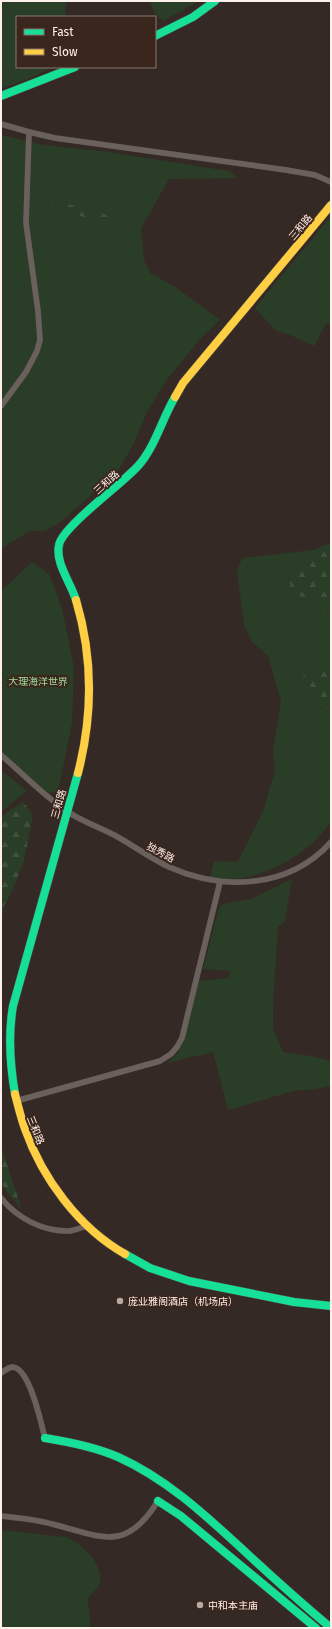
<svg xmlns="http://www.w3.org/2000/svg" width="332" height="1629" font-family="'Fira Sans','Noto Sans SC',sans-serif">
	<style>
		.green { fill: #2a3d27 }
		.forest { fill: url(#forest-firs) }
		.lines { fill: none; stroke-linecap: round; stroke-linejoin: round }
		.street-casing { stroke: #504642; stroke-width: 6 }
		.fast-casing { stroke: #504642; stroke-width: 9 }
		.slow-casing { stroke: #504642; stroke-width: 9 }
		.street { stroke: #6a615d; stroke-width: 5.5 }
		.fast { stroke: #16e098; stroke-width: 8 }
		.slow { stroke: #ffcf43; stroke-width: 8 }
		.poi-dot { fill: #b7aaa4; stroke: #3b261d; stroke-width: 1.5 }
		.labels { text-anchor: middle; stroke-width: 4; stroke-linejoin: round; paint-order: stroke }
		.street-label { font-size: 10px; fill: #fdefe9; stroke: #3b261d }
		.park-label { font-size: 10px; fill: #9ddb9b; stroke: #3b261d }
		.poi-label { font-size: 10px; fill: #fdefe9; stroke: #3b261d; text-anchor: start }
	</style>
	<defs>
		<pattern id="forest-firs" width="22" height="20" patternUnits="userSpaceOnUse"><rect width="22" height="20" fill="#2a3d27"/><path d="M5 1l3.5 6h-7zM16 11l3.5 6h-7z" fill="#3f503c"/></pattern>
	</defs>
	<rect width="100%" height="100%" fill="#342924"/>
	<g class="green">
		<path d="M 1,1 L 67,1 L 65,10 L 66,17 L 17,17 L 17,67 L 53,67 L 28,79 L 1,89 Z"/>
		<path d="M 150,1 L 199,1 L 163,21 L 154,12 Z"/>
		<path d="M 1,135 L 44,145 L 109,152 L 229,171 L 238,178 L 169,179 L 141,229 L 144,260 L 150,273 L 175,287 L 220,320 L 201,338 L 168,378 L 148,410 L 134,443 L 118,471 L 62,521 L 45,531 L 31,531 L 8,544 L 1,550 Z"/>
		<path d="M 331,216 L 331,324 L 326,323 L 314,346 L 288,334 L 276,331 L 255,308 Z"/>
		<path d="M 313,550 L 289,576 L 291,593 L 315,601 L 331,621 L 331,675 L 325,670 L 320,707 L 331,713 L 331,821 C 313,850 277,871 243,878 C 233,880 220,878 210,878 L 214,861 L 238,862 L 263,811 L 275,771 L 273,751 L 281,701 L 268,656 L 252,642 L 244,625 L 237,571 L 242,558 Z"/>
		<path d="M 32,562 L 49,574 L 62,608 L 74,668 L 72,723 L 59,787 L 56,792 C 50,794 47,792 42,788 L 1,753 L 1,591 Z"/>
		<path d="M 1,770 L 27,791 L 1,812 Z"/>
		<path d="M 292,879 L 285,921 L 278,927 L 273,1008 L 273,1028 L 283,1052 L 311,1056 L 331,1061 L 331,1086 L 310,1090 L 297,1090 L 228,1110 L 213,1052 L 167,1063 L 177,1054 L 181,1045 L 199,981 L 228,978 L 231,971 L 203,969 L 219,908 L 223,904 L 251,899 Z"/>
		<path d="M 1,1530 L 66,1537 C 82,1543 106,1566 99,1585 C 97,1591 89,1593 88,1600 C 87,1603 89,1606 89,1609 C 90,1615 90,1622 90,1628 L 1,1628 Z"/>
	</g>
	<g class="forest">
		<path d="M 60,203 C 79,206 97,208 113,219 L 108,223 L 56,210 L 50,205 Z"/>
		<path d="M 331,543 L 331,621 L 315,601 L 291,593 L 289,576 L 313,550 Z"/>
		<path d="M 325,670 L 331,675 L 331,713 C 311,702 307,695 303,672 Z"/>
		<path d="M 23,802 L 33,815 L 24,861 L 13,889 L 4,906 L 1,926 L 1,816 Z"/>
		<path d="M 1,1146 L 22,1210 L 1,1184 Z"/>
	</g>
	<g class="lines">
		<defs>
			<g id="street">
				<path d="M 1,124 L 29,132 L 55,138 L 286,170 L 315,175 L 331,182"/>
				<path d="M 1,406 L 26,372 L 37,351 L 40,340 L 38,311 L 26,223 L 29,132"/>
				<path d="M 1,755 C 22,773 42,794 65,810 C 80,821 100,827 116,836 C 134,846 150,858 169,867 C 223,891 289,889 331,842"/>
				<path d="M 16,1101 L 160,1061 L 171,1054 L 177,1047 L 182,1038 L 220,882"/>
				<path d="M 1,1198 C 17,1218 43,1232 70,1231 C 76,1230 82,1227 88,1226"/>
				<path d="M 1,1373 C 4,1371 8,1368 12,1367 C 30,1367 41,1424 45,1438"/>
				<path d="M 1,1516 C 18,1518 36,1519 52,1524 C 101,1536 125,1554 158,1501"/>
			</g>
			<g id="fast">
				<path d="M 155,36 L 193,17 L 215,1"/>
				<path d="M 1,96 L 75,67"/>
				<path d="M 76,600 C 71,583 55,563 59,545 C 62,527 122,484 138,466 C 155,447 162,419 175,397"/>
				<path d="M 15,1094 C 10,1065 8,1035 13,1006 L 78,773"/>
				<path d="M 125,1254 L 150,1268 L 189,1281 L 294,1302 L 331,1306"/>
				<path d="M 45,1438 C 70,1442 95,1447 118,1457 C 165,1478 203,1513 240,1547 C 270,1575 300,1602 331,1628"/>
				<path d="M 158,1501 L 181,1516 L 316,1628"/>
			</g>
			<g id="slow">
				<path d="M 175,397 L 183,383 L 331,205"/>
				<path d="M 76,600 C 93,657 93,715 78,773"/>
				<path d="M 15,1094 C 18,1106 21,1118 25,1129 C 42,1178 79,1228 125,1254"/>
			</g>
		</defs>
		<use href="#street" class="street-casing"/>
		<use href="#fast" class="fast-casing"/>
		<use href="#slow" class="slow-casing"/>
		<use href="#street" class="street"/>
		<use href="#fast" class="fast"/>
		<use href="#slow" class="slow"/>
	</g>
	<g class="poi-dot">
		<circle cx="120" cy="1301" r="4"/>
		<circle cx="200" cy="1605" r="4"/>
	</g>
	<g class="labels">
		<g class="street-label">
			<text transform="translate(300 227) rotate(-50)" y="4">三和路</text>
			<text transform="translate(106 482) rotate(-42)" y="4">三和路</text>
			<text transform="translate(58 804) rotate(-74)" y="4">三和路</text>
			<text transform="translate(161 852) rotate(28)" y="4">独秀路</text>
			<text transform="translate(36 1130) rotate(68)" y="4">三和路</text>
		</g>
		<g class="park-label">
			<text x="38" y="685">大理海洋世界</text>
		</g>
		<g class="poi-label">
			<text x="128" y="1305">庞业雅阁酒店（机场店）</text>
			<text x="208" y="1609">中和本主庙</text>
		</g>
	</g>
	<rect width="332" height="1629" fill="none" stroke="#fdefe9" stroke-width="4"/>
	<rect x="16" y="16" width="140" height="52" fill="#3b261d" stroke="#89766f"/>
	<rect x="24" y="29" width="20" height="6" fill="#16e098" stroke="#89766f"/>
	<text x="52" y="36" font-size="12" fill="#fdefe9">Fast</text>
	<rect x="24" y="49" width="20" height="6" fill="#ffcf43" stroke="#89766f"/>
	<text x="52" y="56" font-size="12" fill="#fdefe9">Slow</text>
</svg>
